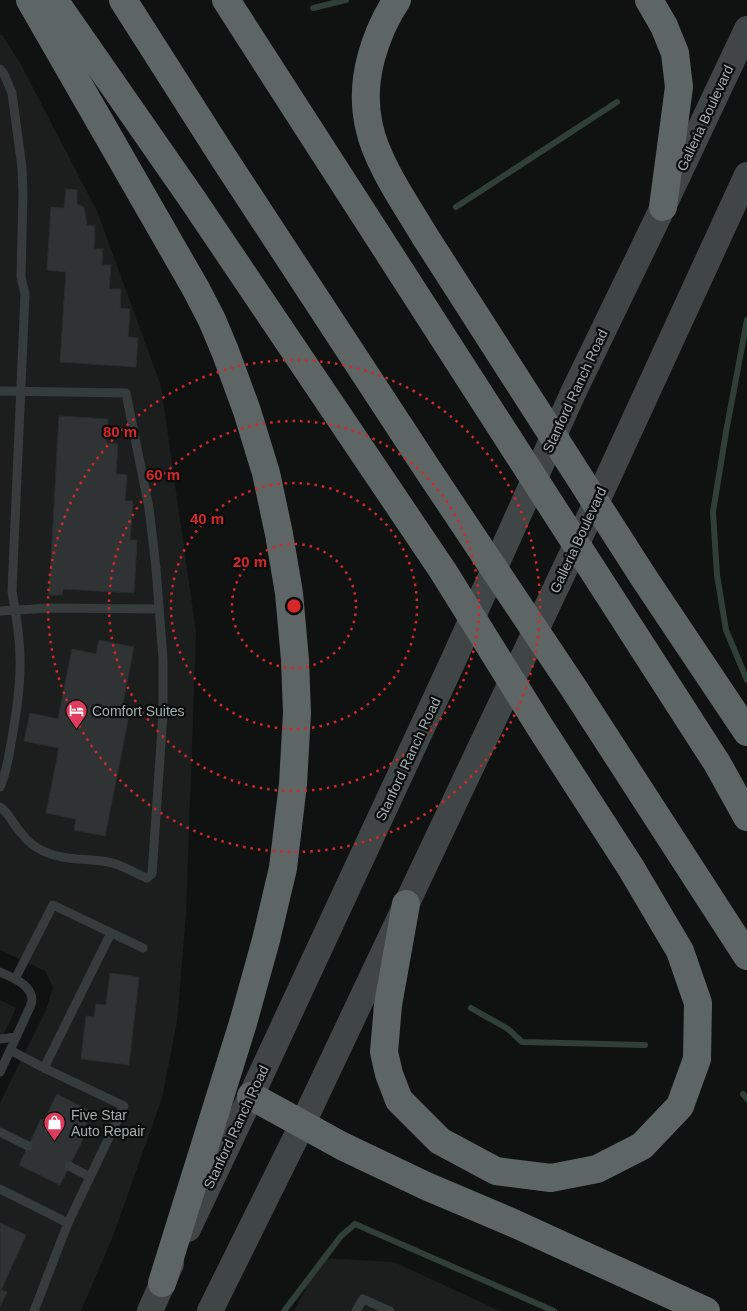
<svg xmlns="http://www.w3.org/2000/svg" width="747" height="1311" font-family="Helvetica,sans-serif">
	<style>
		.built { fill: #1c1e1e }
		.lines { fill: none; stroke-linecap: round; stroke-linejoin: round }
		.stream { stroke: #303f38; stroke-width: 6 }
		.building { fill: #303333; stroke: #2a2d2d }
		.service { stroke: #363b3b; stroke-width: 9 }
		.secondary { stroke: #404545; stroke-width: 26 }
		.motorway { stroke: #5e6665; stroke-width: 28 }
		.ring { fill: none; stroke: #d62828; stroke-width: 2.5; stroke-dasharray: 2.5 5 }
		.labels { text-anchor: middle; stroke-width: 4.5; stroke-linejoin: round; paint-order: stroke }
		.street-label { font-size: 14px; fill: #a3b0ae; stroke: #0b0c0c }
		.poi-label { font-size: 14px; fill: #a3b0ae; stroke: #0b0c0c; text-anchor: start }
		.centre { fill: #d62828; stroke: #0b0c0c; stroke-width: 2.5 }
		.ring-label { font-size: 15px; text-anchor: middle; font-weight: bold; fill: #d62828; stroke: #0b0c0c; stroke-width: 4.5; stroke-linejoin: round; paint-order: stroke }
	</style>
	<rect width="100%" height="100%" fill="#101111"/>
	<g class="built">
		<path d="M 0,35 L 2,35 L 20,63 L 97,211 L 161,386 L 196,632 L 186,914 L 177,1022 L 162,1098 L 113,1236 L 81,1311 L 0,1311 L 0,1103 L 46,1010 L 53,987 L 45,971 L 0,950 Z"/>
		<path d="M 0,1000 L 16,1008 L 0,1042 Z"/>
		<path d="M 322,1258 L 394,1262 L 500,1311 L 294,1311 Z"/>
	</g>
	<g class="lines">
		<g class="stream">
			<path d="M 313,8 L 346,0"/>
			<path d="M 456,207 L 617,102"/>
			<path d="M 747,320 L 726,432 L 713,512 L 717,575 L 726,630 L 747,680"/>
			<path d="M 471,1008 L 508,1029 L 522,1042 L 645,1045"/>
			<path d="M 743,1094 L 747,1099"/>
			<path d="M 284,1311 L 341,1236 L 355,1224 L 554,1311"/>
		</g>
	</g>
	<g class="building">
		<path d="M 66,189 L 77,190 L 77,204 L 84,207 L 87,225 L 95,226 L 94,249 L 103,249 L 102,265 L 111,265 L 109,289 L 121,289 L 120,308 L 130,309 L 128,337 L 138,338 L 136,367 L 60,362 L 66,272 L 47,270 L 51,207 L 64,208 Z"/>
		<path d="M 59,416 L 108,419 L 107,443 L 118,444 L 116,474 L 127,475 L 125,501 L 133,501 L 130,540 L 137,540 L 134,593 L 63,589 L 62,595 L 49,595 Z"/>
		<path d="M 99,640 L 134,647 L 121,713 L 129,715 L 105,836 L 74,830 L 76,819 L 46,813 L 59,748 L 24,741 L 30,713 L 58,719 L 72,649 L 96,654 Z"/>
		<path d="M 110,973 L 139,977 L 129,1065 L 81,1059 L 86,1016 L 94,1017 L 96,1004 L 106,1005 Z"/>
		<path d="M 57,1094 L 92,1112 L 80,1137 L 83,1139 L 60,1185 L 19,1165 L 41,1119 L 44,1120 Z"/>
		<path d="M 0,1223 L 26,1235 L 1,1290 L 7,1292 L 0,1307 Z"/>
	</g>
	<g class="lines">
		<g class="service">
			<path d="M 0,69 L 4,74 L 12,93 L 22,168 L 23,194 L 21,277 L 25,294 L 12,591 C 16,616 21,642 20,668 C 20,692 16,715 12,738 C 9,754 7,772 0,787"/>
			<path d="M 0,391 L 126,393 L 149,508 L 156,568 L 163,659 L 163,714 L 152,874 L 147,878 C 134,873 121,864 108,862 C 86,858 64,861 43,851 C 35,847 27,841 22,834 C 14,826 10,814 0,807"/>
			<path d="M 0,611 L 51,608 L 159,609"/>
			<path d="M 0,972 C 11,977 31,984 32,999 C 32,1002 31,1004 30,1007 L 0,1072"/>
			<path d="M 15,979 L 53,905 L 143,948"/>
			<path d="M 0,1039 L 16,1037"/>
			<path d="M 10,1050 L 44,1068 L 111,933"/>
			<path d="M 44,1068 L 124,1106 L 68,1223"/>
			<path d="M 0,1132 L 28,1146"/>
			<path d="M 69,1166 L 90,1177"/>
			<path d="M 0,1189 L 68,1223 L 34,1311"/>
			<path d="M 356,1311 L 363,1299 L 390,1311"/>
		</g>
		<g class="secondary">
			<path d="M 188,1229 L 251,1096 L 453,661 L 573,393 L 663,207 L 747,29"/>
			<path d="M 150,1311 L 171,1264"/>
			<path d="M 210,1311 L 302,1125 L 604,486 L 747,175"/>
		</g>
		<g class="motorway">
			<path d="M 30,0 L 196,289 L 212,320 L 225,351 L 247,411 L 266,473 L 279,534 L 289,593 L 295,660 L 297,713 L 293,784 L 283,868 L 266,940 L 243,1023 L 162,1283"/>
			<path d="M 54,0 L 193,200 L 443,571 L 540,727 L 631,868 L 680,951 L 698,1003 L 697,1059 L 680,1106 L 642,1146 L 597,1169 L 551,1178 L 496,1171 L 440,1141 L 399,1100 L 389,1074 L 384,1052 L 388,1005 L 406,904"/>
			<path d="M 123,0 L 223,157 L 430,473 L 575,690 L 747,956"/>
			<path d="M 226,0 L 717,763 L 747,817"/>
			<path d="M 397,0 C 384,19 377,36 371,58 C 365,81 364,104 369,126 C 376,162 407,206 426,238 L 644,578 L 747,732"/>
			<path d="M 649,0 L 664,26 L 675,53 L 679,87 L 663,207"/>
			<path d="M 251,1096 L 342,1146 L 426,1186 L 511,1222 L 706,1311"/>
		</g>
	</g>
	<g class="ring">
		<circle cx="294" cy="606" r="62"/>
		<circle cx="294" cy="606" r="123"/>
		<circle cx="294" cy="606" r="185"/>
		<circle cx="294" cy="606" r="246"/>
	</g>
	<defs>
		<symbol id="hotel-pin" viewBox="-11 -11 22 30"><path d="M0 17L-7.5 6A9.5 9.5 0 1 1 7.5 6Z" fill="#dd3c5c" stroke="#0b0c0c"/><path d="M-6-4.5h1.5V1H6V5H4.5V3h-9V5H-6ZM-4 0a1.8 1.8 0 1 1 3.6 0ZM.5 0V-2.5h3Q6-2.5 6 0Z" fill="#fff"/></symbol>
		<symbol id="shop-pin" viewBox="-11 -11 22 30"><path d="M0 17L-7.5 6A9.5 9.5 0 1 1 7.5 6Z" fill="#dd3c5c" stroke="#0b0c0c"/><path d="M-5-2.5h2.3a2.7 3.5 0 0 1 5.4 0H5L5.5 6h-11ZM-1.5-2.5h3a1.5 2.3 0 0 0-3 0Z" fill="#fff"/></symbol>
	</defs>
	<g fill-rule="evenodd">
		<use href="#hotel-pin" x="64" y="698" width="25" height="34"/>
		<use href="#shop-pin" x="42" y="1110" width="25" height="34"/>
	</g>
	<g class="labels">
		<g class="street-label">
			<text transform="translate(705 118) rotate(-65)" y="5">Galleria Boulevard</text>
			<text transform="translate(575 391) rotate(-65)" y="5">Stanford Ranch Road</text>
			<text transform="translate(578 540) rotate(-65)" y="5">Galleria Boulevard</text>
			<text transform="translate(408 759) rotate(-65)" y="5">Stanford Ranch Road</text>
			<text transform="translate(236 1127) rotate(-65)" y="5">Stanford Ranch Road</text>
		</g>
		<g class="poi-label">
			<text x="92" y="716">Comfort Suites</text>
			<text x="71" y="1120">Five Star<tspan x="71" dy="16">Auto Repair</tspan></text>
		</g>
	</g>
	<circle cx="294" cy="606" r="8" class="centre"/>
	<g class="ring-label">
		<text x="120" y="437">80 m</text>
		<text x="163" y="480">60 m</text>
		<text x="207" y="524">40 m</text>
		<text x="250" y="567">20 m</text>
	</g>
</svg>
